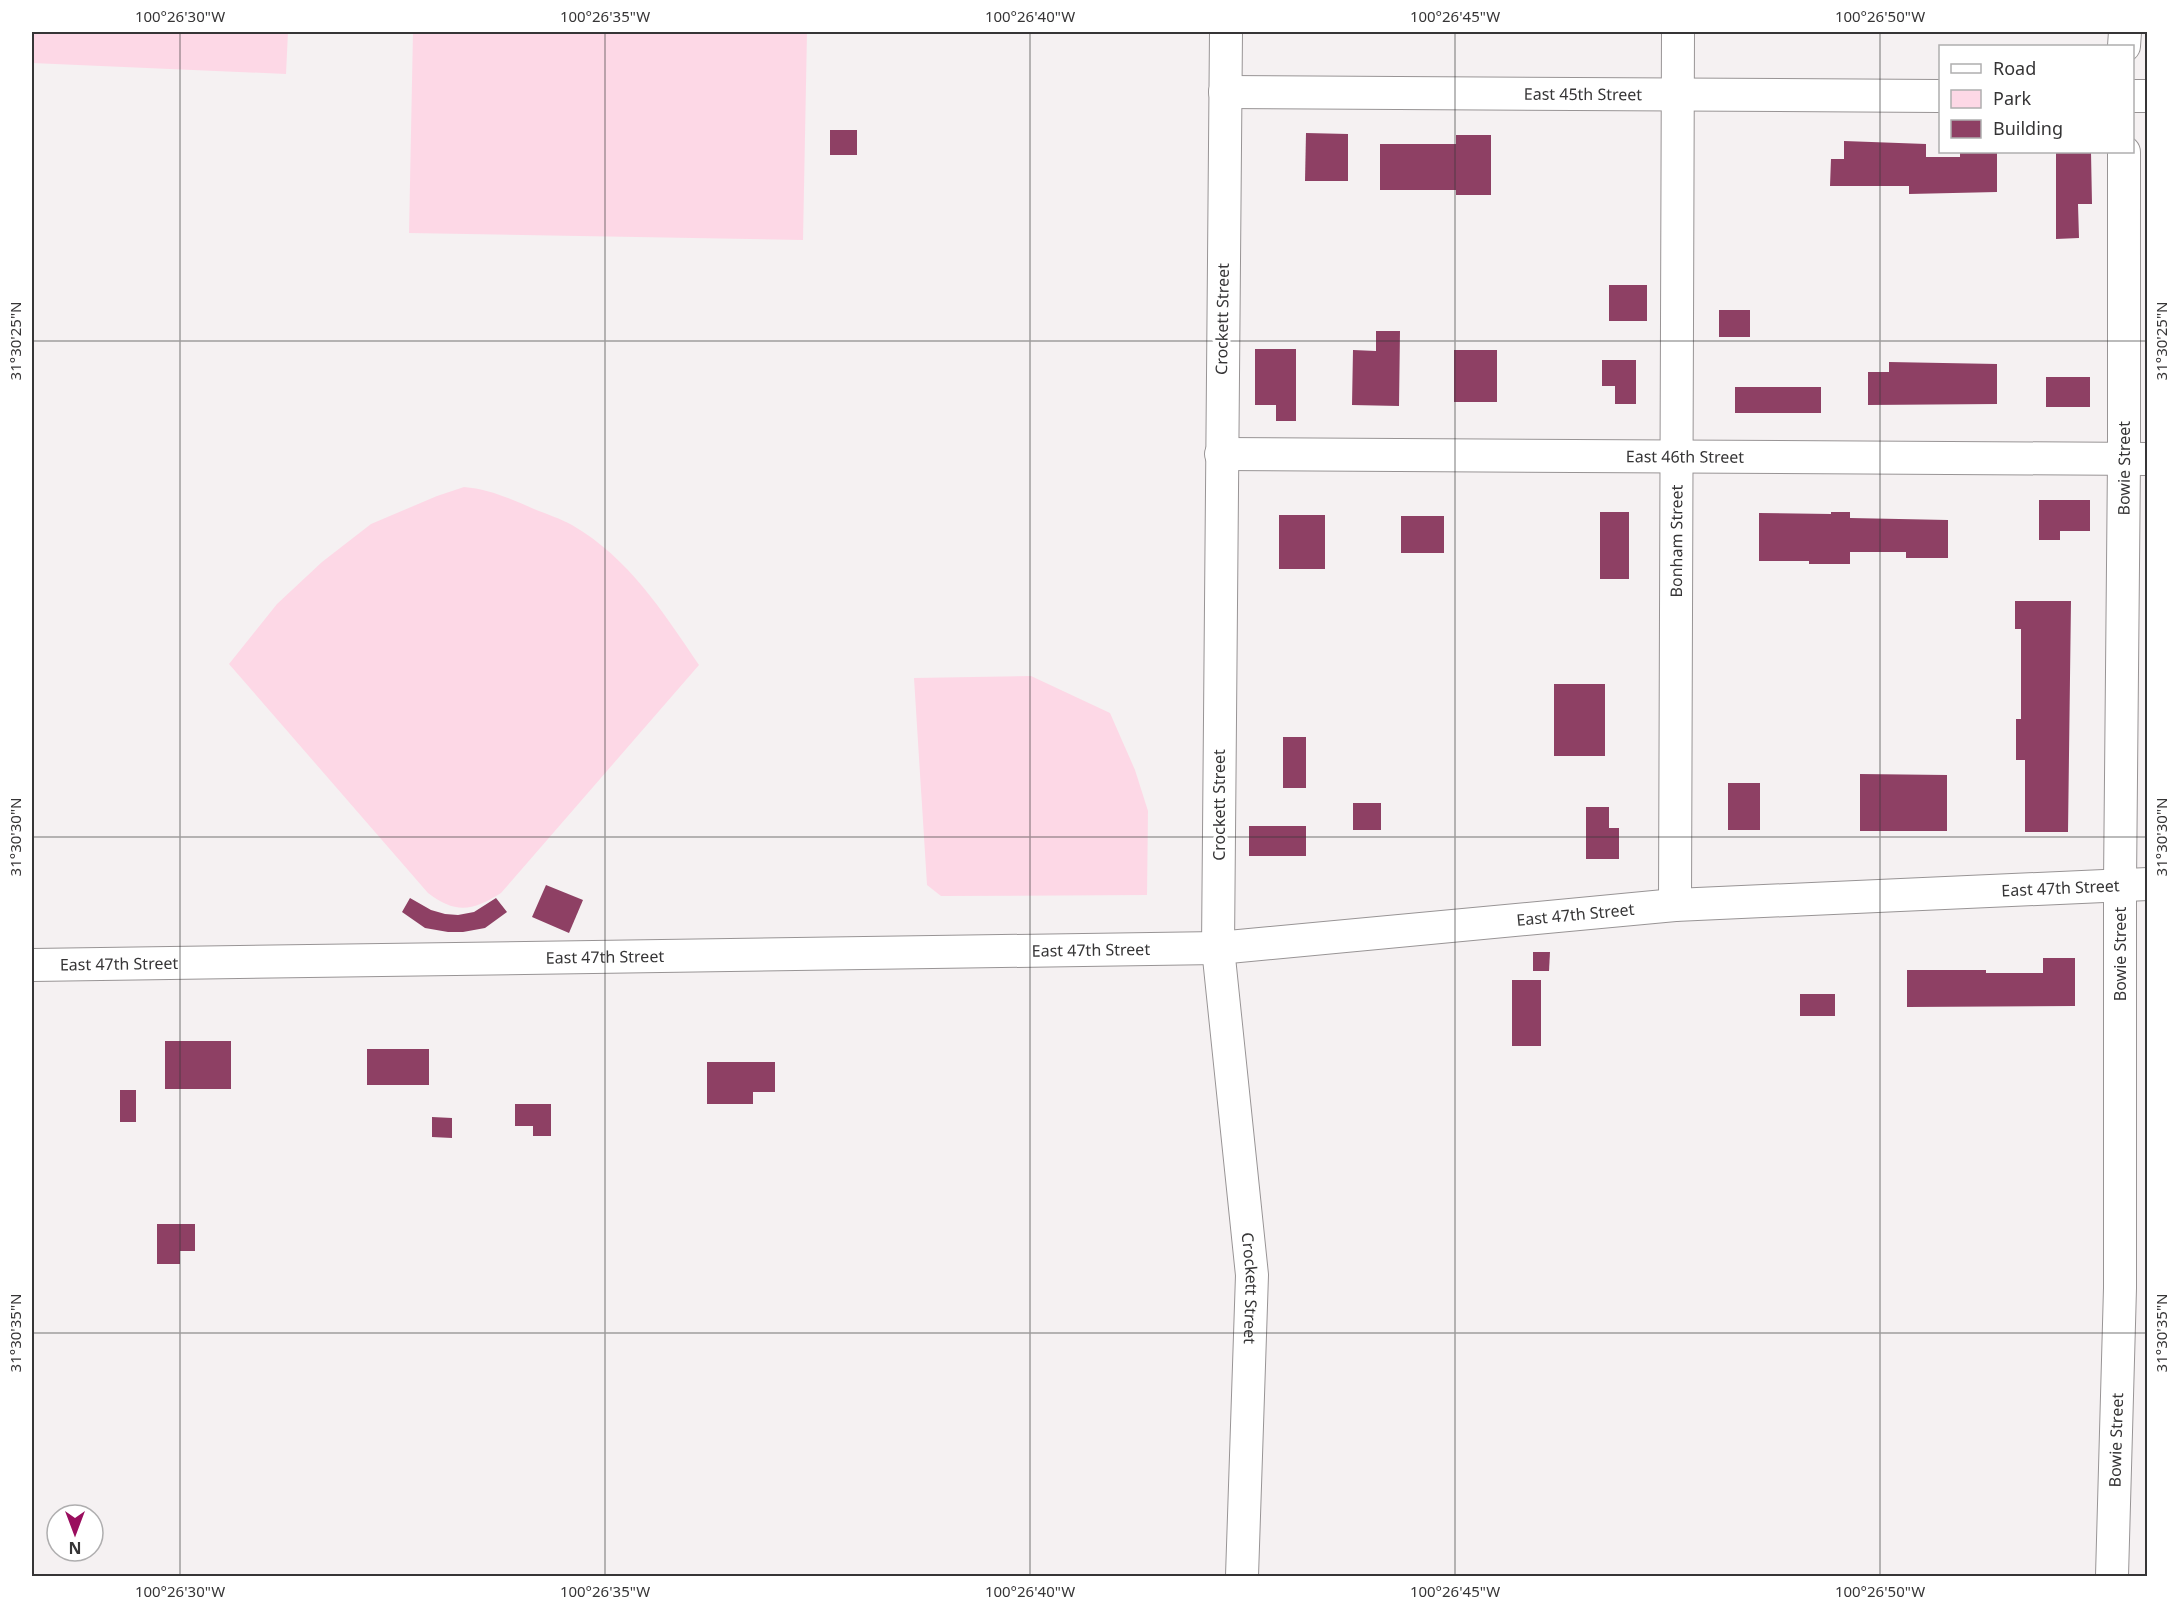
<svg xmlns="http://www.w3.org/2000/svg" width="2179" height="1608" font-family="'Noto Sans',sans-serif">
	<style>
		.green { fill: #fdd8e6 }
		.building { fill: #8e4064 }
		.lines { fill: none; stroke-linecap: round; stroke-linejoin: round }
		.minor-casing { stroke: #989495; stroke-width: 34 }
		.minor { stroke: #fff; stroke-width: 32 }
		.ticks { fill: none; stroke: #363536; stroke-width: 1.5; stroke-opacity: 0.45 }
		.labels { text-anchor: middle; stroke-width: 6; stroke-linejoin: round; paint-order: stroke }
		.street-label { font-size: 16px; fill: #363536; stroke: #fff }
		.neatline { fill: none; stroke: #363536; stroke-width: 2 }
		.ticks-label { font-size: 15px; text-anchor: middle; fill: #363536 }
	</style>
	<rect width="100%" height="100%" fill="#f5f1f2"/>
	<g class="green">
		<path d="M 32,32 L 288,32 L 286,74 L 32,63 Z"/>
		<path d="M 413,32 L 807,32 L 803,240 L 409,233 Z"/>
		<path d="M 464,487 C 489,489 511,499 534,509 C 547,514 561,519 572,525 C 629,558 663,612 699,665 L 501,893 C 473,911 455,914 428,893 L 229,664 L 277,604 L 322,562 L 371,524 L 437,496 Z"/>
		<path d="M 1031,676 L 1110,713 L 1135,770 L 1148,811 L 1147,895 L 941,896 L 927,885 L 914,678 Z"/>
	</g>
	<g class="building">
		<rect x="830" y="130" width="27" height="25"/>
		<path d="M 1306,133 L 1348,134 L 1348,181 L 1305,181 Z"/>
		<path d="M 1456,135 L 1491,135 L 1491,195 L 1456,195 L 1456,190 L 1380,190 L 1380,144 L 1456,144 Z"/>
		<path d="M 1844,141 L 1926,144 L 1926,157 L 1960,157 L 1960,152 L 1997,152 L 1997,192 L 1909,194 L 1909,186 L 1830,186 L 1831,159 L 1844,159 Z"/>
		<path d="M 2056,152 L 2091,152 L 2092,204 L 2078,204 L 2079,238 L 2056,239 Z"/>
		<rect x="1609" y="285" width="38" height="36"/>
		<rect x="1719" y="310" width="31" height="27"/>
		<path d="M 1376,331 L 1400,331 L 1399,406 L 1352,405 L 1353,350 L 1376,351 Z"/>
		<path d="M 1255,349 L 1296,349 L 1296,421 L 1276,421 L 1276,405 L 1255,405 Z"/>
		<rect x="1454" y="350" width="43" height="52"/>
		<path d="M 1602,360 L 1636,360 L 1636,404 L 1615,404 L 1615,386 L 1602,386 Z"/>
		<path d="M 1889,362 L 1997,364 L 1997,404 L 1868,405 L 1868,372 L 1889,372 Z"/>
		<rect x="2046" y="377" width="44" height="30"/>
		<rect x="1735" y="387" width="86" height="26"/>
		<path d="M 2039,500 L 2090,500 L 2090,531 L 2060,531 L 2060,540 L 2039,540 Z"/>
		<rect x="1600" y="512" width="29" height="67"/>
		<path d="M 1831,512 L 1850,512 L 1850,518 L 1948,520 L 1948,558 L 1906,558 L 1906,552 L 1850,552 L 1850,564 L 1809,564 L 1809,561 L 1759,561 L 1759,513 L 1831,514 Z"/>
		<rect x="1279" y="515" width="46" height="54"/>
		<rect x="1401" y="516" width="43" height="37"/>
		<path d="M 2015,601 L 2071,601 L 2068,832 L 2025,832 L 2025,760 L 2016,760 L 2016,719 L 2021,719 L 2021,629 L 2015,629 Z"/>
		<rect x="1554" y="684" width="51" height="72"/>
		<rect x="1283" y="737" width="23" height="51"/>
		<path d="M 1860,774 L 1947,775 L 1947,831 L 1860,831 Z"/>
		<rect x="1728" y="783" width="32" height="47"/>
		<rect x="1353" y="803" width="28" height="27"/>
		<path d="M 1586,807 L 1609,807 L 1609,828 L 1619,828 L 1619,859 L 1586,859 Z"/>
		<rect x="1249" y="826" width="57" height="30"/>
		<path d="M 546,885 L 583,900 L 569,933 L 532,917 Z"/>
		<path d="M 410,898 L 431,910 L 445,914 L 458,915 L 474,912 L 496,898 L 507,912 L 485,928 L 463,932 L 448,932 L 425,928 L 402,912 Z"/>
		<path d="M 1533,952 L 1550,952 L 1549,971 L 1533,971 Z"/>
		<path d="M 2043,958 L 2075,958 L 2075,1006 L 1907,1007 L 1907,970 L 1986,970 L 1986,973 L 2043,973 Z"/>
		<rect x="1512" y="980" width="29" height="66"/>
		<rect x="1800" y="994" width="35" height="22"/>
		<rect x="165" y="1041" width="66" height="48"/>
		<rect x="367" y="1049" width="62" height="36"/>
		<path d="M 707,1062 L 775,1062 L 775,1092 L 753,1092 L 753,1104 L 707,1104 Z"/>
		<rect x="120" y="1090" width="16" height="32"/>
		<path d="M 515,1104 L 551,1104 L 551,1136 L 533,1136 L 533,1126 L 515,1126 Z"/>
		<path d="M 432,1117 L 452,1118 L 452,1138 L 432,1137 Z"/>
		<path d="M 157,1224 L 195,1224 L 195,1251 L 180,1251 L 180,1264 L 157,1264 Z"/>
	</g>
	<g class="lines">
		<defs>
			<g id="minor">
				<path id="s1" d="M 1226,32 L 1218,948 L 1252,1275 L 1242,1576"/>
				<path d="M 2124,46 L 2125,32"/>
				<path id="s2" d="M 1225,92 L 1940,96"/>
				<path d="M 2132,96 L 2148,96"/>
				<path id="s3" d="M 1221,454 L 2148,459"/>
				<path id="s4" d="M 1675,905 L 1678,32"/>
				<path id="s5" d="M 32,965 L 1218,948 L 1675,905 L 2148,884"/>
				<path id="s6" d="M 2112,1576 L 2120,1288 L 2120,884 L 2124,459 L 2124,152"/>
			</g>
		</defs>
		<use href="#minor" class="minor-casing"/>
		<use href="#minor" class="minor"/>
	</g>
	<path class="ticks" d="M 180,32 L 180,1576M 605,32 L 605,1576M 1030,32 L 1030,1576M 1455,32 L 1455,1576M 1880,32 L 1880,1576M 32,341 L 2148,341M 32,837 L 2148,837M 32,1333 L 2148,1333"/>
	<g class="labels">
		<g class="street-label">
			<text dy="6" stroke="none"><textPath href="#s2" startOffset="358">East 45th Street</textPath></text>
			<text transform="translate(1222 319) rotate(-89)" y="6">Crockett Street</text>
			<text dy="6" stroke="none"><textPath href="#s3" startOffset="464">East 46th Street</textPath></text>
			<text dy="6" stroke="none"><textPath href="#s6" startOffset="1108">Bowie Street</textPath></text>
			<text dy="6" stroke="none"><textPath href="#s4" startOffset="364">Bonham Street</textPath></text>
			<text transform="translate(1219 805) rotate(-90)" y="6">Crockett Street</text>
			<text dy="6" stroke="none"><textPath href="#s5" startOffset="2031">East 47th Street</textPath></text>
			<text dy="6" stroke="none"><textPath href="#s5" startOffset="1545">East 47th Street</textPath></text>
			<text dy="6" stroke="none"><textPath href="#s5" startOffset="1059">East 47th Street</textPath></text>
			<text transform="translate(2120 954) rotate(-90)" y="6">Bowie Street</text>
			<text dy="6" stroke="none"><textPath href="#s5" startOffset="573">East 47th Street</textPath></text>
			<text dy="6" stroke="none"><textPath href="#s5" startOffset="87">East 47th Street</textPath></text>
			<text dy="6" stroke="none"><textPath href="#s1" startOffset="1258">Crockett Street</textPath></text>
			<text dy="6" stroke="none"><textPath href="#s6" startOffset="136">Bowie Street</textPath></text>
		</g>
	</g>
	<rect width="2179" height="1608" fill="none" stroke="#ffffff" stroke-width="66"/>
	<rect x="1939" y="45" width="195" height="108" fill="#ffffff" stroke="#afaeaf" stroke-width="1.5"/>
	<rect x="1951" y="64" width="30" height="9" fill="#ffffff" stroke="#afaeaf" stroke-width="1.5"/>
	<text x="1993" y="75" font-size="18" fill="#363536">Road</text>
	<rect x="1951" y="90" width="30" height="18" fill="#fdd8e6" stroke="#afaeaf" stroke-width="1.5"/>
	<text x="1993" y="105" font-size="18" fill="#363536">Park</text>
	<rect x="1951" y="120" width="30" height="18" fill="#8e4064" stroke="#afaeaf" stroke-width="1.5"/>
	<text x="1993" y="135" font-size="18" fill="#363536">Building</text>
	<g transform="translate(75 1533) rotate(180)"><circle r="28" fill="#ffffff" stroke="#afaeaf" stroke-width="1.5"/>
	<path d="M0-4.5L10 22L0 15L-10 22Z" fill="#9a0d5e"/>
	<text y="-9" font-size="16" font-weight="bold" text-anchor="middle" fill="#363536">N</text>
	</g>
	<rect x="33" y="33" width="2113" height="1542" class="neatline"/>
	<g class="ticks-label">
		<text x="180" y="22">100°26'30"W</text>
		<text x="605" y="22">100°26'35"W</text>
		<text x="1030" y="22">100°26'40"W</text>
		<text x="1455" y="22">100°26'45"W</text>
		<text x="1880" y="22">100°26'50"W</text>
		<text transform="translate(2162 341) rotate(-90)" y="5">31°30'25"N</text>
		<text transform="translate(16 341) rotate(-90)" y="5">31°30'25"N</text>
		<text transform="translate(2162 837) rotate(-90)" y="5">31°30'30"N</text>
		<text transform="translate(16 837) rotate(-90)" y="5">31°30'30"N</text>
		<text transform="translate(2162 1333) rotate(-90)" y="5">31°30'35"N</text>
		<text transform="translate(16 1333) rotate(-90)" y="5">31°30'35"N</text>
		<text x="180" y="1597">100°26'30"W</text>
		<text x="605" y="1597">100°26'35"W</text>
		<text x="1030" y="1597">100°26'40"W</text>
		<text x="1455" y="1597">100°26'45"W</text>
		<text x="1880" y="1597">100°26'50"W</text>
	</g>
</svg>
